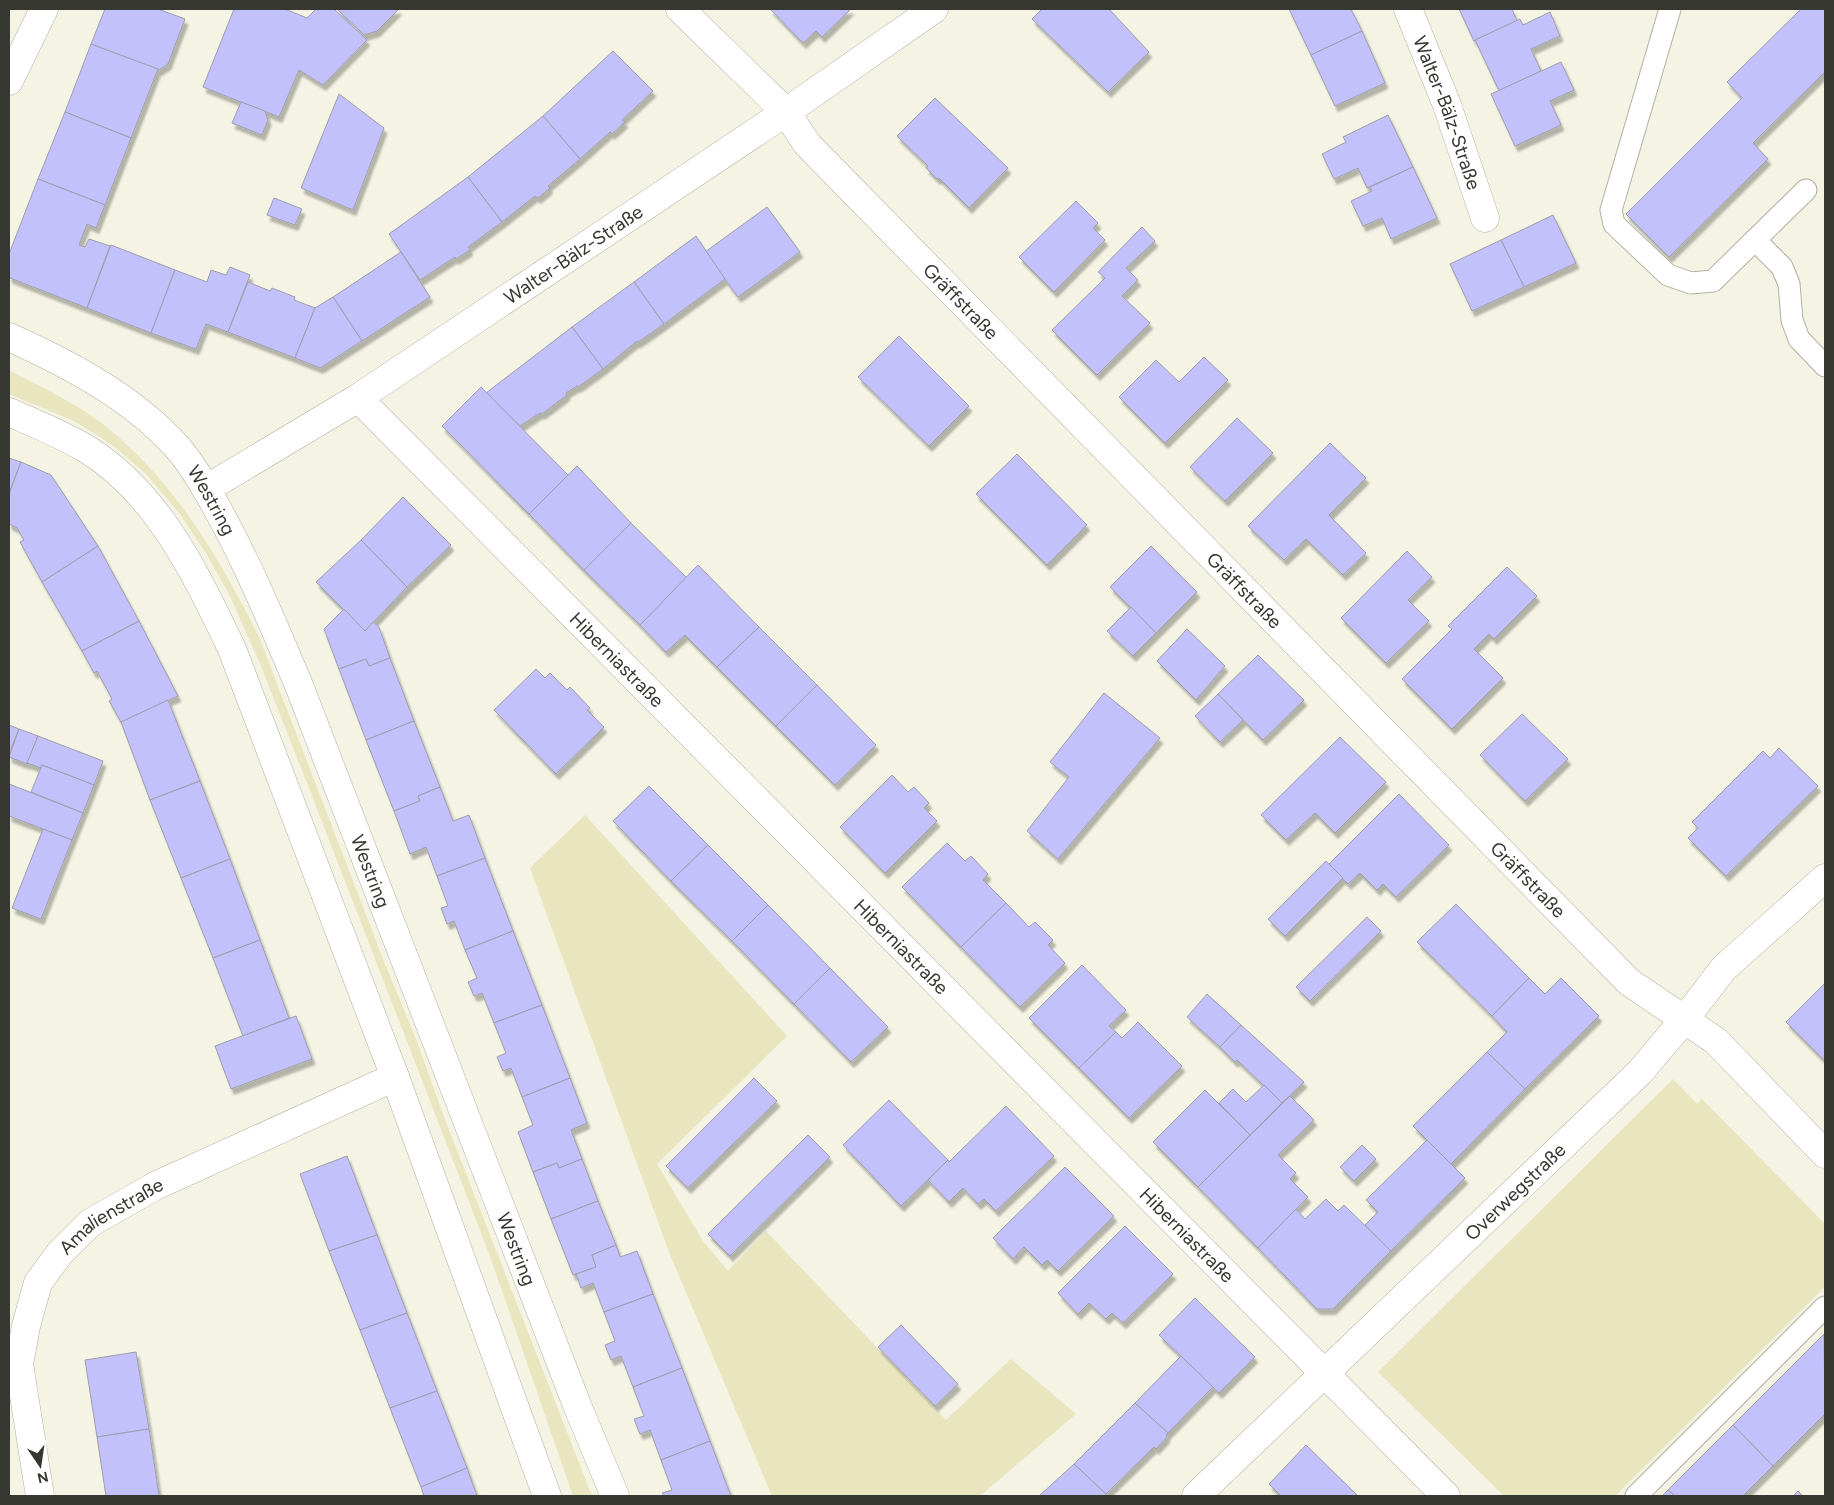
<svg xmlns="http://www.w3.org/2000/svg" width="1834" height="1505" font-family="Figtree,sans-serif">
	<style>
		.green { fill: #e9e5bf }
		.building { fill: #c3c1fb; stroke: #9d9dab; filter: url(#shadow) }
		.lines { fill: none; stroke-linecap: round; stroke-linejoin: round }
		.service-casing { stroke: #b2b0a2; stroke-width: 23 }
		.minor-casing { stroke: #b2b0a2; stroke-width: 29 }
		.secondary-casing { stroke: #b2b0a2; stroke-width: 29 }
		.service { stroke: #fff; stroke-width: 21 }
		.minor { stroke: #fff; stroke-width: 28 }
		.secondary { stroke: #fff; stroke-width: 28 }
		.labels { text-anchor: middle; stroke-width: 5; stroke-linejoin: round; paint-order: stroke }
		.street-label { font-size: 19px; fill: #373731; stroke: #fff }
	</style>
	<defs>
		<filter id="shadow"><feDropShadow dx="3" dy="5.5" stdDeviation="1" flood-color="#0004"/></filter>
	</defs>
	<rect width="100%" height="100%" fill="#f4f3e4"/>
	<g class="green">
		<path d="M 9,370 C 41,387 76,403 104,425 C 175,482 219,557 259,637 L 385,964 L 416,1039 L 444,1117 L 592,1496 L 573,1496 L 490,1256 L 312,796 L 261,666 L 229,594 L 207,555 L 180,514 L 147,475 L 116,448 L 97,435 L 72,420 L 9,394 Z"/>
		<path d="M 585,815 L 787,1036 L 657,1164 L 703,1241 L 728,1271 L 766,1231 L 946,1420 L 1011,1359 L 1076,1414 L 980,1496 L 772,1496 L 669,1252 L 530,868 Z"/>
		<path d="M 1673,1079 L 1697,1104 L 1702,1099 L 1825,1224 L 1825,1287 L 1615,1496 L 1504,1496 L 1378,1372 Z"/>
	</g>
	<g class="building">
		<path d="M 105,9 L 158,9 L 185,19 L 168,64 L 159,70 L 91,44 Z"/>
		<path d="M 234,9 L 285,9 L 307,18 L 316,9 L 334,9 L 367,40 L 323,85 L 299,70 L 279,117 L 203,87 Z"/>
		<path d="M 337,9 L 399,9 L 377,31 L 364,35 Z"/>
		<path d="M 770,9 L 851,9 L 822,37 L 816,31 L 803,43 Z"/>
		<path d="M 1042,9 L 1109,9 L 1149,52 L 1108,92 L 1032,19 Z"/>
		<path d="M 1289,9 L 1351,9 L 1362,31 L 1311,55 Z"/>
		<path d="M 1459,9 L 1512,9 L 1517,21 L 1474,41 Z"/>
		<path d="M 1801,9 L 1825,9 L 1825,72 L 1753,143 L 1768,159 L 1669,257 L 1626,214 L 1742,98 L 1727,82 Z"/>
		<path d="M 1550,12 L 1560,36 L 1531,49 L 1541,71 L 1499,91 L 1475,40 L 1520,19 L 1523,25 Z"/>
		<path d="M 1362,31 L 1385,83 L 1335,106 L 1311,55 Z"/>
		<path d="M 91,44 L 158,69 L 131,138 L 65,112 Z"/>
		<path d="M 613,51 L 653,91 L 622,120 L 625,122 L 612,134 L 610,132 L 580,159 L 543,116 Z"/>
		<path d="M 1561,62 L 1574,90 L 1550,101 L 1561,125 L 1515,146 L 1491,94 Z"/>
		<path d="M 339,94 L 384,128 L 353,210 L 301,188 Z"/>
		<path d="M 935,98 L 1008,168 L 969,208 L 939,178 L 937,179 L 926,168 L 928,166 L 897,136 Z"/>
		<path d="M 241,102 L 265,111 L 268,120 L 262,135 L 232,123 Z"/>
		<path d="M 65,112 L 131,138 L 105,205 L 38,179 Z"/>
		<path d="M 1388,115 L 1413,167 L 1367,188 L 1358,168 L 1334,179 L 1322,154 L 1346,142 L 1343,137 Z"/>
		<path d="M 543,116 L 580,159 L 548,186 L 550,188 L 538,198 L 535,196 L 502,222 L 468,177 Z"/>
		<path d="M 1413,167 L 1437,218 L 1391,239 L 1382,218 L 1363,226 L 1351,201 L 1372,191 L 1370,187 Z"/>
		<path d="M 468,177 L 502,222 L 468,247 L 470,250 L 456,259 L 455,257 L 420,280 L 389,234 Z"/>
		<path d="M 38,179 L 105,205 L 96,228 L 87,224 L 79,245 L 85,247 L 89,239 L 110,246 L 87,308 L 10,278 L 9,276 L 9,254 Z"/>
		<path d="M 274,198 L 302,209 L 295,225 L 267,215 Z"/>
		<path d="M 1076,201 L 1098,223 L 1093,228 L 1105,240 L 1054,292 L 1019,257 Z"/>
		<path d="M 767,207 L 800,252 L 738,297 L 705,252 Z"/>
		<path d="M 1553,215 L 1576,263 L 1524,287 L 1501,240 Z"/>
		<path d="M 1142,227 L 1155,241 L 1126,268 L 1138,280 L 1122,296 L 1150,323 L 1097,375 L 1052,330 L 1105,278 L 1098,272 Z"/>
		<path d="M 696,236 L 725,279 L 664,324 L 634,282 Z"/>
		<path d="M 1501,240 L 1524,287 L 1472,311 L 1450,264 Z"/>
		<path d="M 111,245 L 175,270 L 151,333 L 87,308 Z"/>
		<path d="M 401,252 L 430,297 L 362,341 L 333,297 Z"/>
		<path d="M 230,267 L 250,275 L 228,332 L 206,324 L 196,349 L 151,333 L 175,270 L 207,282 L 211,270 L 226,275 Z"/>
		<path d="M 248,282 L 270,291 L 272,288 L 295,297 L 294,300 L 315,308 L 295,358 L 228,332 Z"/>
		<path d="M 634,282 L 664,324 L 637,343 L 637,341 L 603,369 L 572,327 Z"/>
		<path d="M 333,297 L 362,341 L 320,368 L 295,358 L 315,308 Z"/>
		<path d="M 572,327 L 603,369 L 578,387 L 577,386 L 566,393 L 567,395 L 542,414 L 540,413 L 520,426 L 486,393 Z"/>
		<path d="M 899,336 L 969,406 L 929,446 L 858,377 Z"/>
		<path d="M 1204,357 L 1228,380 L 1165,443 L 1119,397 L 1156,360 L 1179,382 Z"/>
		<path d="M 481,387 L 568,475 L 529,514 L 442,426 Z"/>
		<path d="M 1237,418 L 1273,453 L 1225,501 L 1190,467 Z"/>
		<path d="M 1330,443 L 1366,478 L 1329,515 L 1366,553 L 1343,575 L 1306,539 L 1284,560 L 1248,526 Z"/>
		<path d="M 1017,454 L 1087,525 L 1047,565 L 976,494 Z"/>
		<path d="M 9,458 L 21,462 L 9,494 Z"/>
		<path d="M 21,462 L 51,475 L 98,546 L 42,582 L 20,542 L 24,540 L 17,528 L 9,524 L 9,494 Z"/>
		<path d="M 577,466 L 631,523 L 584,570 L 529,514 Z"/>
		<path d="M 403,497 L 451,545 L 407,587 L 361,540 Z"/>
		<path d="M 631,523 L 687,578 L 640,625 L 584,570 Z"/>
		<path d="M 361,540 L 407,587 L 365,631 L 316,582 Z"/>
		<path d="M 98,546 L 139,621 L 82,651 L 42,582 Z"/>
		<path d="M 1151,546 L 1197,592 L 1156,633 L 1110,587 Z"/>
		<path d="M 1407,551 L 1432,577 L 1408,600 L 1429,621 L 1386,663 L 1341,618 Z"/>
		<path d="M 698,565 L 759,627 L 717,667 L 685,635 L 666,652 L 640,625 Z"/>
		<path d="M 1507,567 L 1537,596 L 1494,639 L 1489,634 L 1474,649 L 1503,678 L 1452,729 L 1402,679 L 1452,629 L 1448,626 Z"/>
		<path d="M 1131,607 L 1156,633 L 1133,656 L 1107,631 Z"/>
		<path d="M 344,609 L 365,631 L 373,622 L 379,627 L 390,658 L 369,666 L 366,659 L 339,669 L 324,629 Z"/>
		<path d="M 139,621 L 178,696 L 121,722 L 109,701 L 112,699 L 97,671 L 94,673 L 82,651 Z"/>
		<path d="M 759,627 L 817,685 L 776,726 L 717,667 Z"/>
		<path d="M 1187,629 L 1225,666 L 1196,700 L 1157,661 Z"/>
		<path d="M 1258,655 L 1304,700 L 1263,740 L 1218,694 Z"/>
		<path d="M 390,658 L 414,721 L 366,740 L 339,669 L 366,659 L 369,666 Z"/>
		<path d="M 536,669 L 545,678 L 550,673 L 567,690 L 570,687 L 590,708 L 587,710 L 604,727 L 556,774 L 494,710 Z"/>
		<path d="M 817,685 L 876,745 L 835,785 L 776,726 Z"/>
		<path d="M 1104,693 L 1160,738 L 1058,859 L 1027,831 L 1069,777 L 1050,762 Z"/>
		<path d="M 1218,694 L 1243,720 L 1220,742 L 1195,716 Z"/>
		<path d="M 168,700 L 200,781 L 150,800 L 121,722 Z"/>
		<path d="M 1522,714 L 1568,759 L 1525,801 L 1480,755 Z"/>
		<path d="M 414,721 L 440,787 L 418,796 L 420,801 L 394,811 L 366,740 Z"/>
		<path d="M 9,725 L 19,729 L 9,754 Z"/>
		<path d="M 19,729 L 38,736 L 27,764 L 9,757 Z"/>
		<path d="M 38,736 L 103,761 L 94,785 L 42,765 L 41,768 L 27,763 Z"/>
		<path d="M 1340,737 L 1386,782 L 1335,833 L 1315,813 L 1286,840 L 1261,815 Z"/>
		<path d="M 1779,748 L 1818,786 L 1726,876 L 1688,838 L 1698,828 L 1692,822 L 1763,751 L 1770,758 Z"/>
		<path d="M 42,765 L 94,785 L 83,813 L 31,792 Z"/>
		<path d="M 892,775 L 908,792 L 914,787 L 929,803 L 924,808 L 937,821 L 885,873 L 840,827 Z"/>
		<path d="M 200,781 L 230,859 L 181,878 L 150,800 Z"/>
		<path d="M 9,784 L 83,813 L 72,840 L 9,816 Z"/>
		<path d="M 649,786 L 708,845 L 671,881 L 613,821 Z"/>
		<path d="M 440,787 L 453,821 L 469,815 L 485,858 L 437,876 L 426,847 L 410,854 L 394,811 L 420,801 L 418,796 Z"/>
		<path d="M 1399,794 L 1449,845 L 1396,897 L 1383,884 L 1377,890 L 1360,873 L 1348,884 L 1329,864 Z"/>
		<path d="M 43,829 L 72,840 L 41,919 L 12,908 Z"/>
		<path d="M 947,843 L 965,861 L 971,856 L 988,874 L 983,880 L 1006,903 L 961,947 L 902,887 Z"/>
		<path d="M 708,845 L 768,905 L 732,941 L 671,881 Z"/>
		<path d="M 485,858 L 513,931 L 465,950 L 454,921 L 447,924 L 441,908 L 448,906 L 437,876 Z"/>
		<path d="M 230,859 L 260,940 L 213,958 L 181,878 Z"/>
		<path d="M 1326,861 L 1343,878 L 1285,936 L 1268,919 Z"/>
		<path d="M 1006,903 L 1029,927 L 1035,922 L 1053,940 L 1048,945 L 1065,963 L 1020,1007 L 961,947 Z"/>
		<path d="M 1456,904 L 1529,978 L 1492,1016 L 1417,942 Z"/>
		<path d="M 768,905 L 830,968 L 794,1004 L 732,941 Z"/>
		<path d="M 1367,917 L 1381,931 L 1310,1001 L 1296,987 Z"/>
		<path d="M 513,931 L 542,1005 L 494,1023 L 482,993 L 474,996 L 468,982 L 477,978 L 465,950 Z"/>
		<path d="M 260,940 L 289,1018 L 243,1036 L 213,958 Z"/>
		<path d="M 1082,965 L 1126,1010 L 1109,1026 L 1116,1032 L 1079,1068 L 1029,1018 Z"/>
		<path d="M 830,968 L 888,1027 L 851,1062 L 794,1004 Z"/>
		<path d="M 1529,978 L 1545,994 L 1561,978 L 1599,1016 L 1525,1089 L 1487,1052 L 1507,1032 L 1492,1016 Z"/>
		<path d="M 1825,983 L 1825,1061 L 1786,1022 Z"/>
		<path d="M 1207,994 L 1241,1025 L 1220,1047 L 1187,1017 Z"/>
		<path d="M 542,1005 L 570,1078 L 522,1097 L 511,1068 L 503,1071 L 497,1057 L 506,1053 L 494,1023 Z"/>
		<path d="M 296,1016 L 312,1059 L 231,1089 L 215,1046 Z"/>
		<path d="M 1138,1022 L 1182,1066 L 1129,1118 L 1079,1068 L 1116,1032 L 1122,1038 Z"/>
		<path d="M 1241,1025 L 1304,1082 L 1282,1103 L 1237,1060 L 1235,1062 L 1220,1047 Z"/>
		<path d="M 1487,1052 L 1525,1089 L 1451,1164 L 1413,1126 Z"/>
		<path d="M 570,1078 L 587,1123 L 571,1130 L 582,1159 L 559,1168 L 557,1163 L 533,1172 L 518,1132 L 533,1125 L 522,1097 Z"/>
		<path d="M 754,1078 L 777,1101 L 688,1188 L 666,1166 Z"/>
		<path d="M 1264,1085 L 1282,1103 L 1250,1135 L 1219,1103 L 1233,1089 L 1246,1102 Z"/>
		<path d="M 1205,1090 L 1250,1135 L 1198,1187 L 1153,1142 Z"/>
		<path d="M 1290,1096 L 1314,1120 L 1278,1155 L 1296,1173 L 1290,1179 L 1308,1197 L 1258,1248 L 1198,1187 Z"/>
		<path d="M 889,1100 L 948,1160 L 901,1206 L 843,1145 Z"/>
		<path d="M 1006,1106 L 1054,1156 L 996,1211 L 984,1199 L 978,1204 L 963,1188 L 949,1202 L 928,1180 L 948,1160 L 949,1162 Z"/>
		<path d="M 808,1135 L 830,1157 L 730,1256 L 708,1234 Z"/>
		<path d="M 1427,1140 L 1465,1178 L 1391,1251 L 1365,1225 L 1378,1212 L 1366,1200 Z"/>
		<path d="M 1362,1145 L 1376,1159 L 1354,1181 L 1340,1167 Z"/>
		<path d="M 347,1156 L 377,1235 L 329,1251 L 300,1174 Z"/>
		<path d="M 582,1159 L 598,1201 L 551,1219 L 533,1172 L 557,1163 L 559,1168 Z"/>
		<path d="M 1065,1167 L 1114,1216 L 1058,1271 L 1047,1260 L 1042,1265 L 1024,1247 L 1013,1259 L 993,1238 Z"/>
		<path d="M 1326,1199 L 1338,1211 L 1344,1205 L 1390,1250 L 1390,1252 L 1333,1309 L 1317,1309 L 1258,1248 L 1296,1209 L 1305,1219 Z"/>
		<path d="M 598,1201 L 616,1245 L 592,1255 L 596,1267 L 573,1275 L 551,1219 Z"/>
		<path d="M 1125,1226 L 1173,1274 L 1123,1323 L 1112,1313 L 1106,1319 L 1089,1303 L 1078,1314 L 1058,1293 Z"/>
		<path d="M 377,1235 L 407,1313 L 360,1330 L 329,1251 Z"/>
		<path d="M 616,1245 L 620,1257 L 637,1251 L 653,1294 L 604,1312 L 593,1283 L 581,1288 L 576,1274 L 596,1267 L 592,1255 Z"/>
		<path d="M 653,1294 L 682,1368 L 633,1387 L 621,1356 L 611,1360 L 605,1345 L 615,1341 L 604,1312 Z"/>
		<path d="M 1195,1298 L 1255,1357 L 1219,1393 L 1159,1335 Z"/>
		<path d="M 407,1313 L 437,1391 L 390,1408 L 360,1330 Z"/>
		<path d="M 901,1325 L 958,1384 L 935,1406 L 878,1347 Z"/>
		<path d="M 1824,1334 L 1825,1414 L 1773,1466 L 1733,1425 Z"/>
		<path d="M 136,1352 L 149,1429 L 97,1437 L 85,1360 Z"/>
		<path d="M 1181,1356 L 1213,1387 L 1168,1433 L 1135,1403 Z"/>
		<path d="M 682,1368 L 710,1441 L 661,1460 L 650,1430 L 640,1434 L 634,1419 L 644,1416 L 633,1387 Z"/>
		<path d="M 437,1391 L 467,1468 L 421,1487 L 390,1408 Z"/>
		<path d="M 1135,1403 L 1168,1433 L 1166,1435 L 1167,1437 L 1156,1449 L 1154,1447 L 1106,1494 L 1074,1464 Z"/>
		<path d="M 1733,1425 L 1773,1466 L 1743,1496 L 1675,1496 L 1668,1490 Z"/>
		<path d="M 149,1429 L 159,1496 L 106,1496 L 97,1437 Z"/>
		<path d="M 710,1441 L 731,1496 L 664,1496 L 662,1493 L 672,1490 L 661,1460 Z"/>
		<path d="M 1306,1445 L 1358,1496 L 1281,1496 L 1269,1484 Z"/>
		<path d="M 1074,1464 L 1106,1494 L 1105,1496 L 1039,1496 Z"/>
		<path d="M 467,1468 L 477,1496 L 424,1496 L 421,1487 Z"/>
		<path d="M 1668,1490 L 1675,1496 L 1662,1496 Z"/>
		<path d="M 1798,1491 L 1803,1496 L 1793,1496 Z"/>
	</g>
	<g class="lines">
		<defs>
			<g id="service">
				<path d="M 1670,9 L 1611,210 L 1614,224 L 1668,275 L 1691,283 L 1713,281 L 1806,190"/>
				<path d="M 1755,240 L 1782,267 L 1789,284 L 1792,320 L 1799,339 L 1825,366"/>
				<path d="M 1636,1496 L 1825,1307"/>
			</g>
			<g id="minor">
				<path id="s1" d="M 680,9 L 786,112 L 807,144 L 1629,982 L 1716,1041 L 1825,1154"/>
				<path id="s2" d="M 1408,9 L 1447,105 L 1485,218"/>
				<path id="s3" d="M 358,398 L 1446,1496"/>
				<path id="s4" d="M 206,489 L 358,398 L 786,112 L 934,9"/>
				<path id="s5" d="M 40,1496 L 19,1364 L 26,1326 L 38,1283 L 59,1254 L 90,1223 L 155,1186 L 395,1077"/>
				<path id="s6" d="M 1196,1496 L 1640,1072 L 1684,1020 L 1724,968 L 1825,878"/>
			</g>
			<g id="secondary">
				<path d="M 9,81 L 44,9"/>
				<path id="s7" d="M 9,337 C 69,364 132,397 177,447 C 193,465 206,488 218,510 C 249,566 273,624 298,683 L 577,1405 L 615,1496"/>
				<path d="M 9,412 C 34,423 61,434 85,448 C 159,493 196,575 232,649 L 395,1077 L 547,1496"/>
			</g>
		</defs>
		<use href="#service" class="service-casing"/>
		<use href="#minor" class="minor-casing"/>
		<use href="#secondary" class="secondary-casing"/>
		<use href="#service" class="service"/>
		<use href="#minor" class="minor"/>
		<use href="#secondary" class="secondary"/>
	</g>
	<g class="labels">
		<g class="street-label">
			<text dy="7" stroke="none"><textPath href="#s2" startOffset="111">Walter-Bälz-Straße</textPath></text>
			<text dy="7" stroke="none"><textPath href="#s4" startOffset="436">Walter-Bälz-Straße</textPath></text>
			<text dy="7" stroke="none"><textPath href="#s1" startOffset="406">Gräffstraße</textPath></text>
			<text dy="7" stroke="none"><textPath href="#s7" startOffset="266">Westring</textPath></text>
			<text dy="7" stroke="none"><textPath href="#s1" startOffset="811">Gräffstraße</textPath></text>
			<text dy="7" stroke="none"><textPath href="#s3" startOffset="368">Hiberniastraße</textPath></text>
			<text dy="7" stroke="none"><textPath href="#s7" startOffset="670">Westring</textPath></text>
			<text dy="7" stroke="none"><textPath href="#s1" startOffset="1216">Gräffstraße</textPath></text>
			<text dy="7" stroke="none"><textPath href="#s3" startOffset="772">Hiberniastraße</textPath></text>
			<text dy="7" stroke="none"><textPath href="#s6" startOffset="441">Overwegstraße</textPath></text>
			<text dy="7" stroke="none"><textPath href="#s5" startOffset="318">Amalienstraße</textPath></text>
			<text dy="7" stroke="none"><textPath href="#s3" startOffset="1178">Hiberniastraße</textPath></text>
			<text dy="7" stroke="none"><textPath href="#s7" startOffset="1075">Westring</textPath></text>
		</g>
	</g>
	<rect width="1834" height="1505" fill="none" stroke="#373731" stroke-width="20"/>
	<g transform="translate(40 1465) rotate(167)" stroke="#ffffff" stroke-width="4" paint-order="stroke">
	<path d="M0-4L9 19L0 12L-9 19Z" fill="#373731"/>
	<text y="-8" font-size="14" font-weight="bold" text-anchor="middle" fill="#373731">N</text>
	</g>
</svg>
